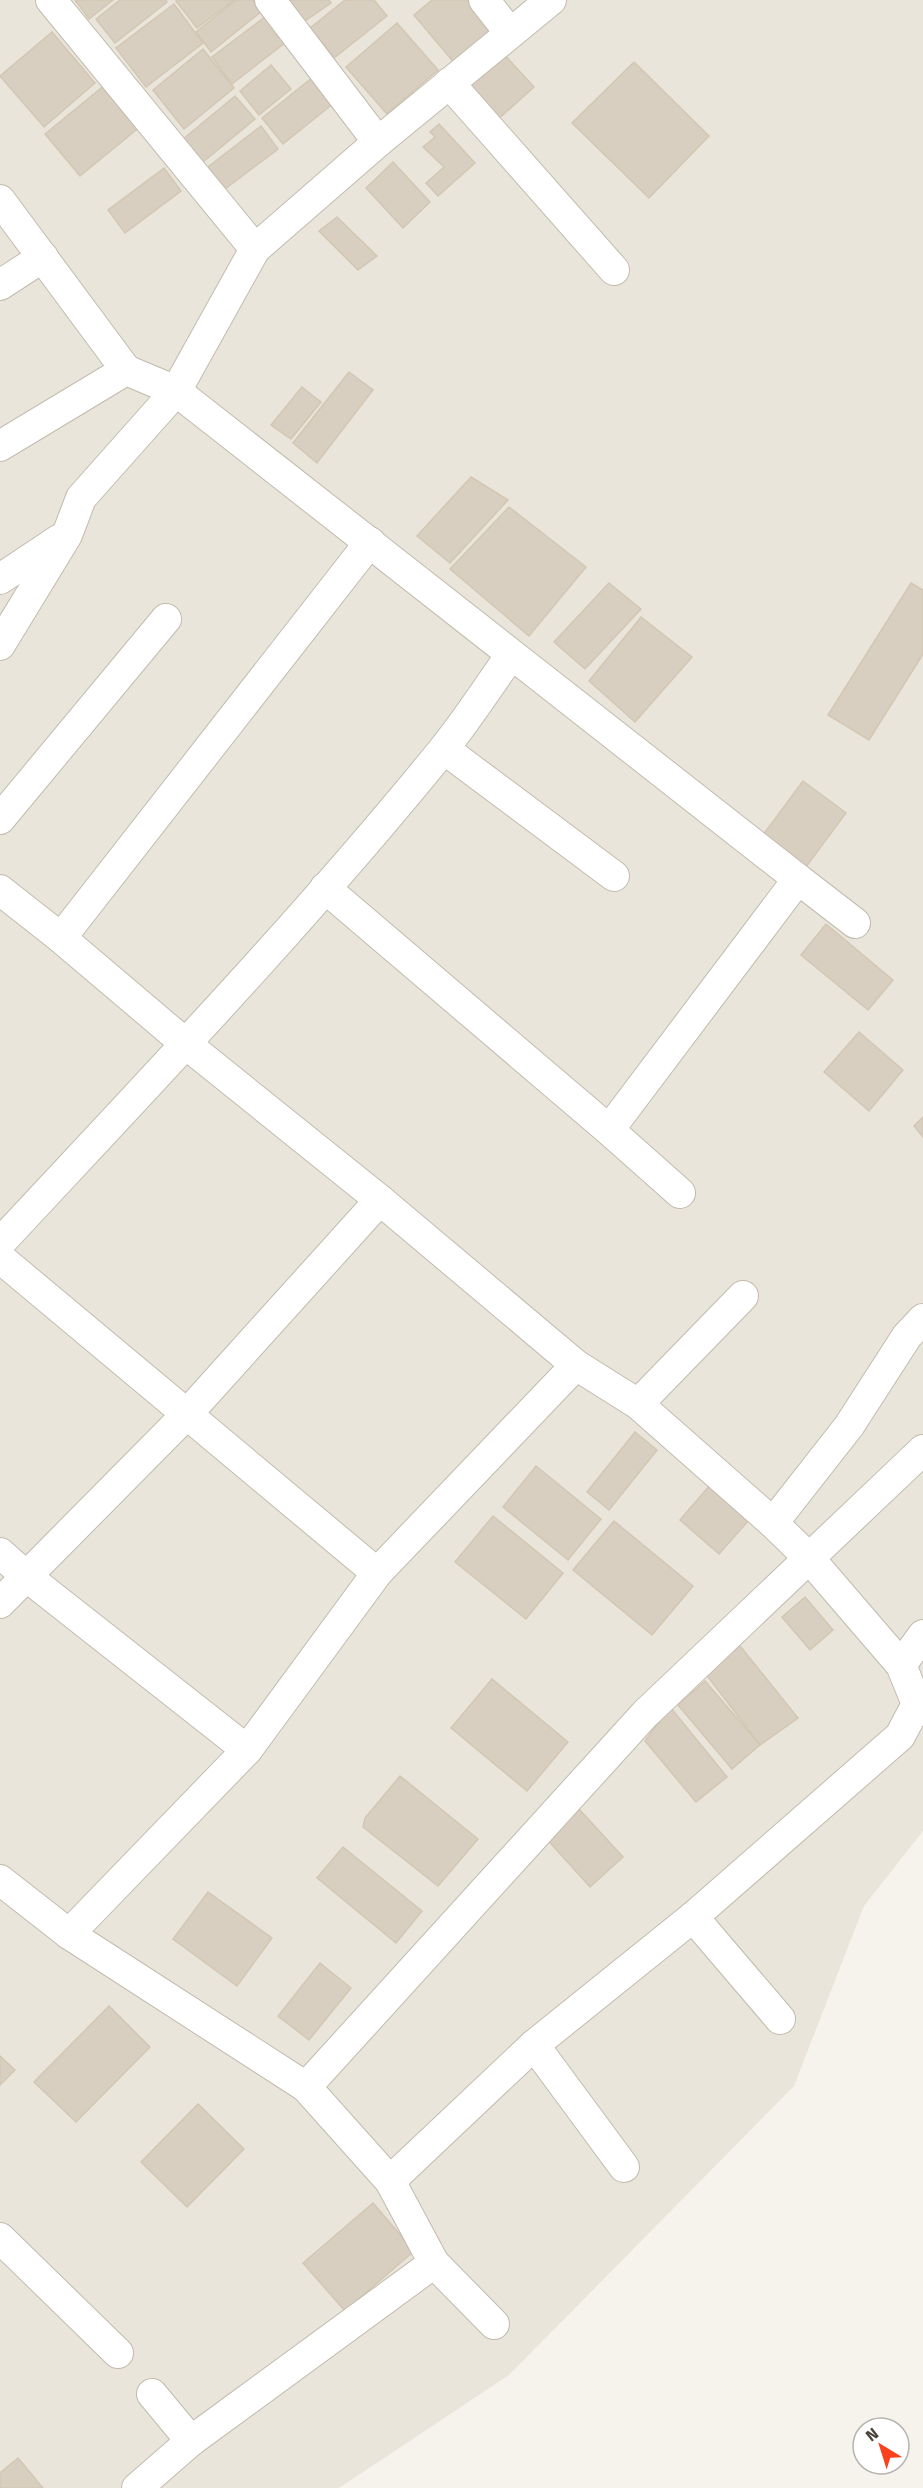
<svg xmlns="http://www.w3.org/2000/svg" width="923" height="2488" font-family="'Fira Sans',sans-serif">
	<style>
		.residential { fill: #eae5da }
		.building { fill: #d8cfc1; stroke: #d3c7b4; stroke-width: 1.5 }
		.lines { fill: none; stroke-linecap: round; stroke-linejoin: round }
		.minor-casing { stroke: #c2bbae; stroke-width: 32 }
		.minor { stroke: #fff; stroke-width: 30 }
	</style>
	<rect width="100%" height="100%" fill="#f6f3ec"/>
	<path class="residential" d="M 0,0 L 923,0 L 923,1831 L 864,1906 L 794,2086 L 509,2375 L 339,2488 L 0,2488 Z"/>
	<g class="building">
		<path d="M 75,0 L 113,0 L 89,19 Z"/>
		<path d="M 120,0 L 166,0 L 167,2 L 115,43 L 96,19 Z"/>
		<path d="M 177,0 L 234,0 L 197,28 L 176,1 Z"/>
		<path d="M 236,0 L 253,0 L 262,11 L 211,52 L 196,32 Z"/>
		<path d="M 286,0 L 329,0 L 331,3 L 302,23 Z"/>
		<path d="M 345,0 L 374,0 L 387,16 L 334,58 L 310,28 Z"/>
		<path d="M 432,0 L 470,0 L 496,32 L 456,65 L 414,15 Z"/>
		<path d="M 174,4 L 203,43 L 146,87 L 116,48 Z"/>
		<path d="M 266,16 L 286,42 L 232,84 L 212,57 Z"/>
		<path d="M 397,23 L 438,70 L 387,114 L 346,67 Z"/>
		<path d="M 52,32 L 95,83 L 44,127 L 0,76 Z"/>
		<path d="M 203,49 L 234,88 L 184,129 L 153,90 Z"/>
		<path d="M 501,51 L 534,87 L 494,123 L 461,86 Z"/>
		<path d="M 634,62 L 709,136 L 649,198 L 572,123 Z"/>
		<path d="M 271,65 L 291,89 L 259,115 L 240,91 Z"/>
		<path d="M 313,77 L 334,103 L 283,144 L 262,118 Z"/>
		<path d="M 106,84 L 141,126 L 80,176 L 45,134 Z"/>
		<path d="M 235,96 L 255,119 L 203,162 L 183,139 Z"/>
		<path d="M 439,124 L 475,163 L 438,196 L 426,183 L 444,167 L 423,147 L 435,137 L 430,132 Z"/>
		<path d="M 261,126 L 278,149 L 225,189 L 208,167 Z"/>
		<path d="M 393,162 L 430,202 L 403,228 L 366,188 Z"/>
		<path d="M 164,168 L 181,191 L 125,233 L 108,210 Z"/>
		<path d="M 337,217 L 377,256 L 358,270 L 319,231 Z"/>
		<path d="M 349,372 L 373,390 L 317,463 L 293,443 Z"/>
		<path d="M 302,387 L 321,402 L 291,439 L 271,425 Z"/>
		<path d="M 471,477 L 508,500 L 450,563 L 417,536 Z"/>
		<path d="M 509,507 L 586,567 L 529,636 L 450,569 Z"/>
		<path d="M 609,583 L 641,609 L 585,669 L 554,642 Z"/>
		<path d="M 911,583 L 923,590 L 923,654 L 869,740 L 828,715 Z"/>
		<path d="M 641,617 L 692,657 L 635,722 L 589,681 Z"/>
		<path d="M 803,781 L 846,813 L 800,875 L 757,843 Z"/>
		<path d="M 826,924 L 893,980 L 868,1010 L 801,955 Z"/>
		<path d="M 859,1032 L 903,1070 L 869,1111 L 824,1072 Z"/>
		<path d="M 923,1117 L 923,1137 L 914,1126 Z"/>
		<path d="M 635,1432 L 657,1450 L 609,1510 L 587,1492 Z"/>
		<path d="M 536,1466 L 601,1519 L 568,1560 L 503,1507 Z"/>
		<path d="M 710,1485 L 749,1520 L 719,1554 L 680,1520 Z"/>
		<path d="M 493,1516 L 563,1573 L 526,1619 L 455,1562 Z"/>
		<path d="M 614,1521 L 693,1586 L 652,1635 L 573,1570 Z"/>
		<path d="M 805,1597 L 833,1630 L 810,1650 L 782,1617 Z"/>
		<path d="M 740,1646 L 798,1718 L 760,1745 L 705,1673 Z"/>
		<path d="M 492,1679 L 568,1742 L 527,1791 L 451,1728 Z"/>
		<path d="M 705,1681 L 760,1745 L 732,1769 L 678,1705 Z"/>
		<path d="M 670,1707 L 727,1777 L 696,1802 L 645,1741 Z"/>
		<path d="M 400,1776 L 478,1839 L 438,1886 L 363,1827 L 365,1818 Z"/>
		<path d="M 578,1808 L 623,1857 L 590,1887 L 545,1837 Z"/>
		<path d="M 343,1847 L 422,1911 L 396,1943 L 317,1878 Z"/>
		<path d="M 208,1892 L 272,1938 L 237,1986 L 173,1939 Z"/>
		<path d="M 320,1963 L 351,1988 L 309,2040 L 278,2016 Z"/>
		<path d="M 109,2006 L 150,2047 L 76,2122 L 34,2082 Z"/>
		<path d="M 0,2056 L 15,2070 L 0,2085 Z"/>
		<path d="M 198,2104 L 244,2149 L 187,2207 L 141,2162 Z"/>
		<path d="M 373,2203 L 414,2251 L 345,2311 L 303,2263 Z"/>
		<path d="M 18,2458 L 43,2488 L 0,2488 L 0,2473 Z"/>
	</g>
	<g class="lines">
		<defs>
			<g id="minor">
				<path d="M 51,0 L 255,249"/>
				<path d="M 270,0 L 378,142"/>
				<path d="M 484,0 L 510,33"/>
				<path d="M 449,83 L 614,270"/>
				<path d="M 0,200 L 126,370"/>
				<path d="M 0,285 L 43,257"/>
				<path d="M 0,446 L 126,370 L 176,391 L 255,249 L 378,142 L 551,0"/>
				<path d="M 0,579 L 60,539"/>
				<path d="M 0,645 L 67,535 L 81,498 L 176,391 L 798,879"/>
				<path d="M 444,749 L 614,876"/>
				<path d="M 0,819 L 166,619"/>
				<path d="M 325,888 L 609,1130 L 680,1193"/>
				<path d="M 0,890 L 61,938 L 186,1044 L 380,1200 L 576,1365 L 638,1404 L 773,1523 L 809,1558 L 901,1665 L 917,1704 L 900,1736 L 693,1917 L 534,2045 L 390,2181"/>
				<path d="M 61,938 L 370,542"/>
				<path d="M 609,1130 L 798,879 L 855,923"/>
				<path d="M 0,1243 C 150,1082 303,922 442,751 C 467,720 488,687 511,655"/>
				<path d="M 0,1258 L 377,1573"/>
				<path d="M 638,1404 L 743,1296"/>
				<path d="M 773,1523 L 849,1426 L 907,1336 L 923,1319"/>
				<path d="M 0,1553 L 26,1576 L 247,1750"/>
				<path d="M 0,1603 L 187,1414 L 380,1200"/>
				<path d="M 901,1665 L 923,1635"/>
				<path d="M 0,1880 L 69,1934 L 306,2087 L 390,2181 L 434,2263 L 494,2324"/>
				<path d="M 693,1917 L 780,2019"/>
				<path d="M 69,1934 L 247,1750 L 377,1573 L 576,1365"/>
				<path d="M 534,2045 L 624,2167"/>
				<path d="M 306,2087 L 645,1714 L 923,1450"/>
				<path d="M 0,2238 L 118,2353"/>
				<path d="M 152,2394 L 191,2441"/>
				<path d="M 137,2488 L 191,2441 L 434,2263"/>
			</g>
		</defs>
		<use href="#minor" class="minor-casing"/>
		<use href="#minor" class="minor"/>
	</g>
	<g transform="translate(881 2446) rotate(322)"><circle r="28" fill="#ffffff" stroke="#b7b4b0" stroke-width="1.5"/>
	<path d="M0-4.5L10 22L0 15L-10 22Z" fill="#fc3f1d"/>
	<text y="-9" font-size="16" font-weight="bold" text-anchor="middle" fill="#4b4439">N</text>
	</g>
</svg>
